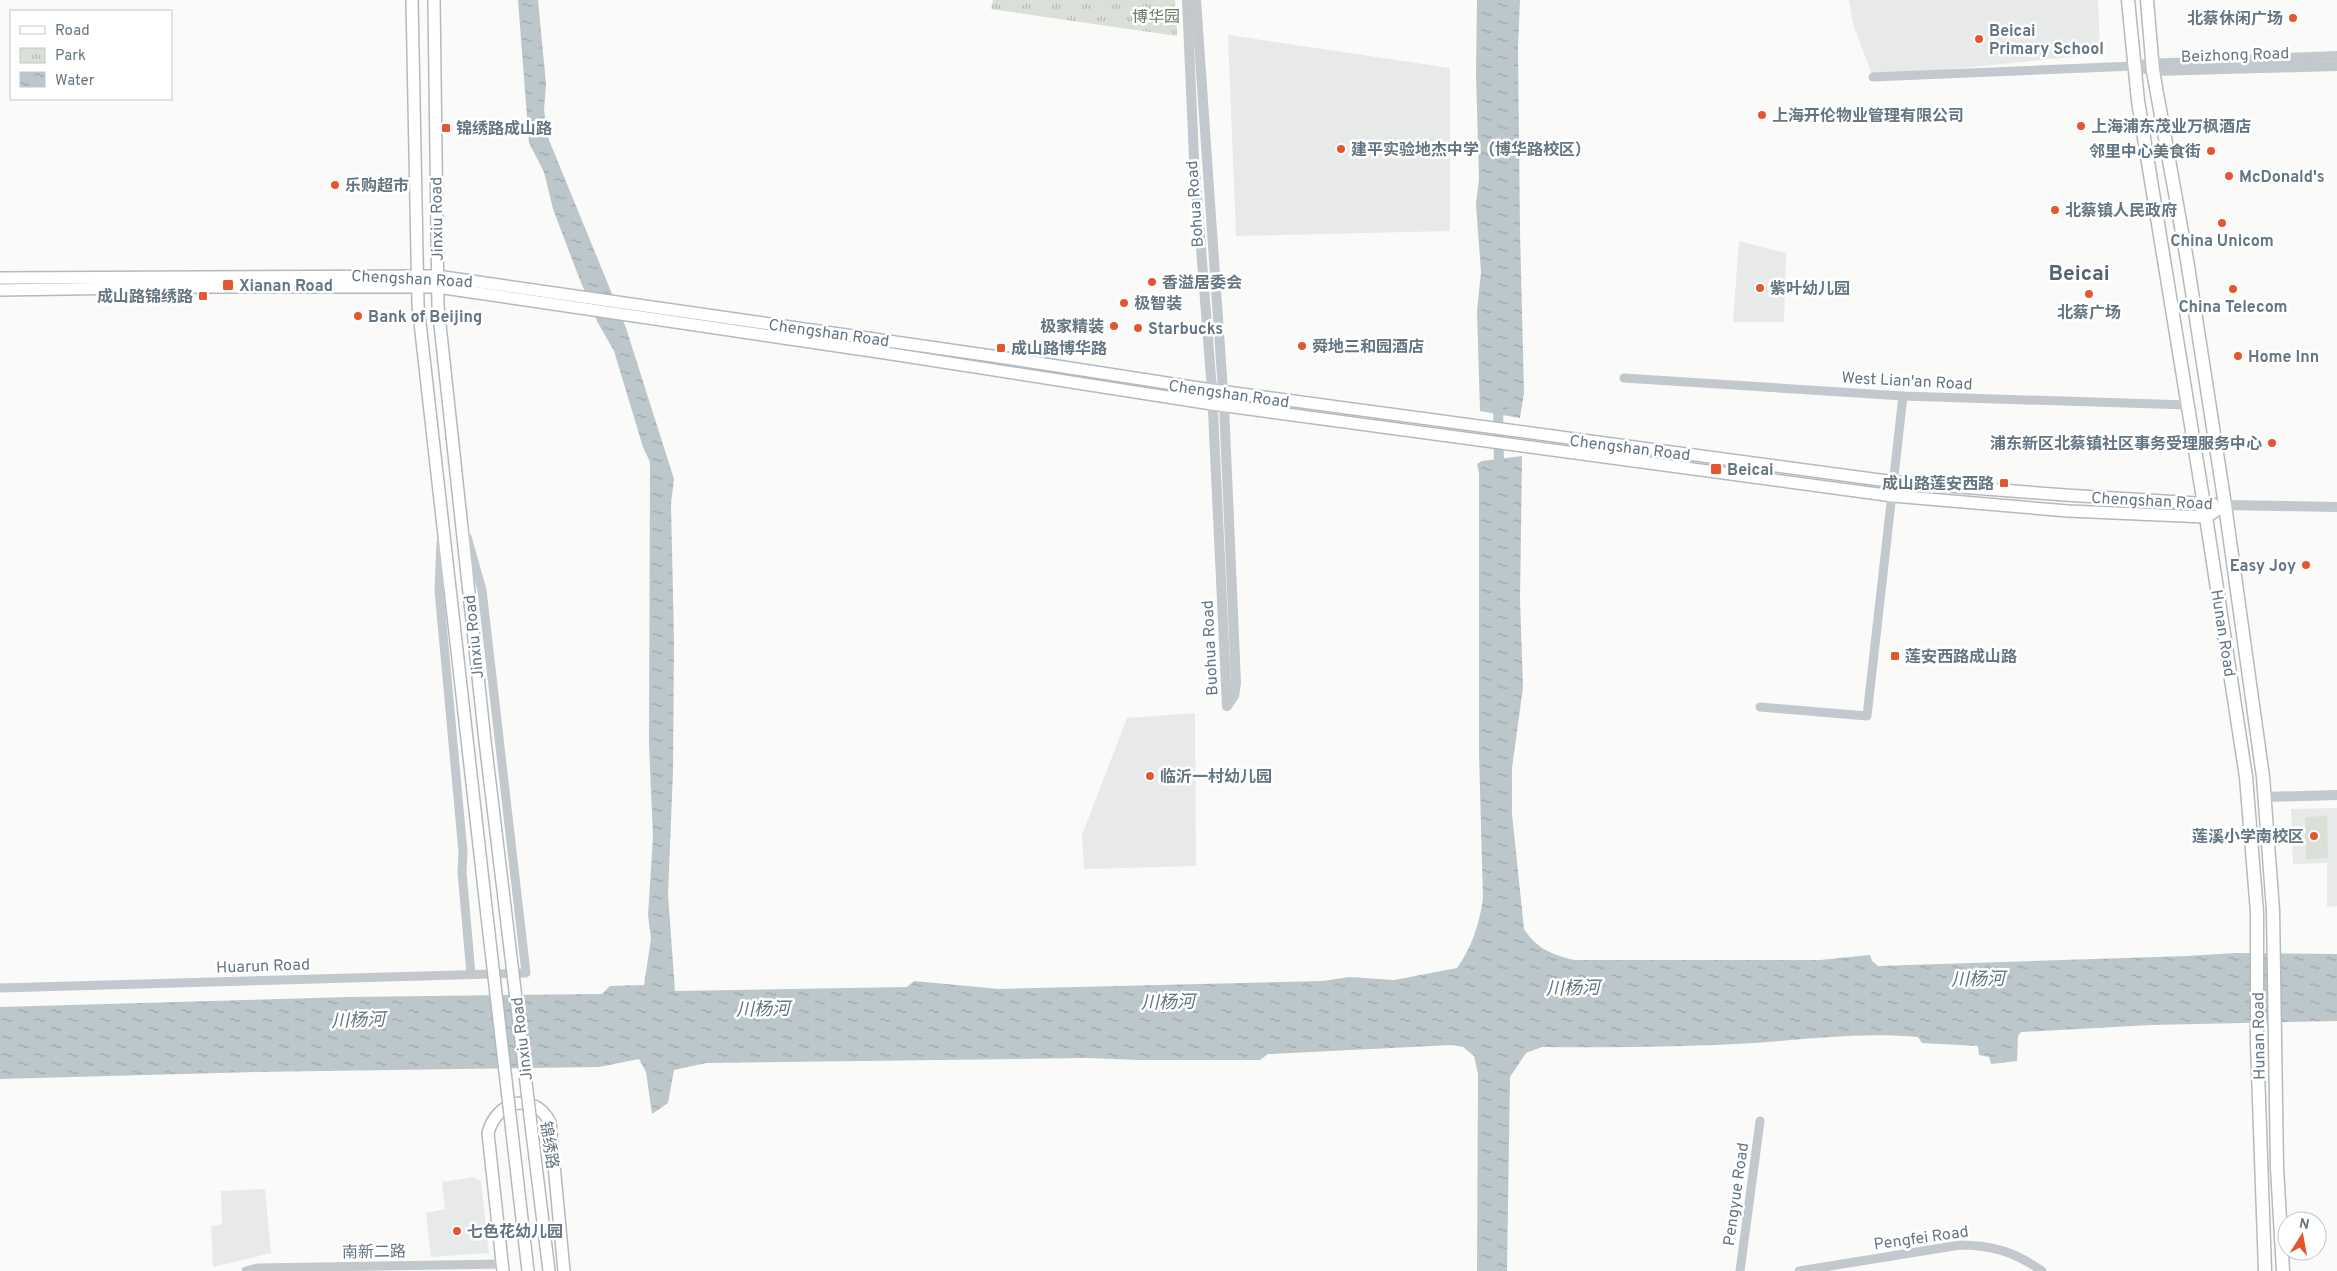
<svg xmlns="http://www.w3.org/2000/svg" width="2337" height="1271" font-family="Overpass,'Noto Sans SC',sans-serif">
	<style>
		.built { fill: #e8e9e9 }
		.park { fill: url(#park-tufts) }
		.pitch { fill: #dadfd7 }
		.water { fill: url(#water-ripples) }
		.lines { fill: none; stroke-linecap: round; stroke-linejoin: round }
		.canal { stroke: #bbc7cb; stroke-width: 10 }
		.secondary-casing { stroke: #b3babf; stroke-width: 14 }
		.primary-casing { stroke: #b5babe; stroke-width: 15 }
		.minor { stroke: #c3c8cc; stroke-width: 9 }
		.tertiary { stroke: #c3c8cc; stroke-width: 10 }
		.secondary { stroke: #fff; stroke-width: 11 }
		.primary { stroke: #fff; stroke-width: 12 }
		.secondary-bridge-casing { stroke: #b3babf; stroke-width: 14; stroke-linecap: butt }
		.secondary-bridge { stroke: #fff; stroke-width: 11 }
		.poi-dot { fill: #e4572e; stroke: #fff; stroke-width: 2 }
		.labels { text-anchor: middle; stroke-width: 5; stroke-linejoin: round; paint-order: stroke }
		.park-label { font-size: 16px; fill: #687a64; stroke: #fff }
		.poi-label { font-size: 16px; font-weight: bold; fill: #657683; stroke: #fff; text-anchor: start }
		.street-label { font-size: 16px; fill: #657683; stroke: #fff }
		.water-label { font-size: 18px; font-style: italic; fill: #60757c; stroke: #fff }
		.district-label { font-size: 21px; font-weight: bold; fill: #57646e; stroke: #fff }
	</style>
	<defs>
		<pattern id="park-tufts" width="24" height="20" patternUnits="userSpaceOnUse" patternTransform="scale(1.25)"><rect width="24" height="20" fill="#dadfd7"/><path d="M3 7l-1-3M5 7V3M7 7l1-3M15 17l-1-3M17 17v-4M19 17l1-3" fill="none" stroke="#b4b9b4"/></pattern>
		<pattern id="water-ripples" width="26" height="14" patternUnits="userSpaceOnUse" patternTransform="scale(1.25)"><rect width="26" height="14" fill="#bbc7cb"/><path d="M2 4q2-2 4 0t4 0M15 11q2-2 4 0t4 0" fill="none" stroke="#9ca6aa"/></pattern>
	</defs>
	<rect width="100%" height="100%" fill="#fafaf8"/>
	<g class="built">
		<path d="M 1849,0 L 2098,0 L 2100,54 L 1873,77 L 1853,24 Z"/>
		<path d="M 1228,35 L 1450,68 L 1450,231 L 1236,236 Z"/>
		<path d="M 1739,241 L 1786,253 L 1784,322 L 1733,322 Z"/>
		<path d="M 1195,713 L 1196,866 L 1084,869 L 1082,835 L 1127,718 Z"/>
		<path d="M 2337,808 L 2337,906 L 2327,907 L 2327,863 L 2293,864 L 2291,809 Z"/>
		<path d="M 474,1177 L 481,1181 L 489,1253 L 431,1257 L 426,1213 L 445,1209 L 442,1182 Z"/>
		<path d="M 265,1189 L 271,1253 L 213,1267 L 211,1226 L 222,1224 L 221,1191 Z"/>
	</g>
	<path class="park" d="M 993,0 L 1175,0 L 1177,36 L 991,9 Z"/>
	<path class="pitch" d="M 2327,816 L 2328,858 L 2306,859 L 2305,817 Z"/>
	<g class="water">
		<path d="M 518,0 L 538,0 L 546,84 L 544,110 L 549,140 L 626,328 L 674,479 L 671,504 L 674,640 L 673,771 L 668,895 L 675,991 L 907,987 L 914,981 L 999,989 L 1323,981 L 1349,977 L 1394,980 L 1457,968 C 1472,947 1479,925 1483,899 L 1479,753 L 1479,473 L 1477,464 L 1482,461 L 1522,456 L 1520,600 L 1523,687 L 1512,768 L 1512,814 L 1524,929 C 1537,949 1551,954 1574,960 L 1820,960 L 1870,955 L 1872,961 L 1878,966 L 2187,956 L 2235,953 L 2337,954 L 2337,1021 L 2151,1025 L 2021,1032 L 2018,1036 L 2017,1061 L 1991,1064 L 1989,1057 L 1979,1055 L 1978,1046 L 1922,1043 L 1918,1037 C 1864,1032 1809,1039 1755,1043 C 1684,1047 1612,1048 1542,1047 L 1526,1053 L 1510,1077 L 1507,1271 L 1477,1271 L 1478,1074 L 1474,1056 L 1463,1047 L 1452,1045 L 1268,1054 L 1260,1060 L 1138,1060 L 1087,1058 L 706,1063 L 674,1070 L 668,1103 L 652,1114 L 646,1072 L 639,1059 L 599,1067 L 255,1072 L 0,1079 L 0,1007 L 349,997 L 602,994 L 610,986 L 644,985 L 651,939 L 648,915 L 653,837 L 649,745 L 650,462 L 643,447 L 614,351 L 598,323 L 578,275 L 553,209 L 544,172 L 529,143 Z"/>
		<path d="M 1477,0 L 1520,0 L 1518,48 L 1520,232 L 1524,393 L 1520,418 L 1480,411 L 1477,311 L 1481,272 L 1476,204 L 1479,178 L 1476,74 Z"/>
	</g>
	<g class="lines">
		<path class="canal" d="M 1498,401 L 1499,471"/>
		<defs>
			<g id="secondary">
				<path d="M 412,0 L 418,305 L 487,916"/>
				<path d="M 434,0 L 438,306 L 485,741 L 506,915"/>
				<path d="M 0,278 L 437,276 L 999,357 L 1212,390 L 1895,482 L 2065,495 L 2213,504"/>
				<path d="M 0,290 L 201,287 L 437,287 L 885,353 L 1212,404 L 1893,496 L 2068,511 L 2206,517 L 2225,505"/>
				<path d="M 513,1141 L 528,1271"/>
				<path d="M 533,1141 L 549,1271"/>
				<path d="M 503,1271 L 488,1133 C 497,1100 533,1091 550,1122 L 564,1271"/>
			</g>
			<g id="primary">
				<path d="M 2128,0 L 2138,101 L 2206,517 L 2246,777 L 2257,912 L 2257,1043 L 2265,1271"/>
				<path d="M 2147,0 L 2153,71 L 2187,260 L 2225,505 L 2263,777 L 2273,910 L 2277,1168 L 2283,1271"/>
			</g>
		</defs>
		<use href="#secondary" class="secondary-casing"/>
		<use href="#primary" class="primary-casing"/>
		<g class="minor">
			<path d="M 1873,77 L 2134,66"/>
			<path d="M 1624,378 L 1903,396 L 2188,405"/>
			<path d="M 441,542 L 439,590 L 463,852 L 462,872 L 471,974"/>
			<path d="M 1760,707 L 1867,716 L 1903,396"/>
			<path d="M 0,988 L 526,973 L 482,590 L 467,537"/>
			<path d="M 246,1271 L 258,1268 L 503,1264"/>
			<path d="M 1740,1271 L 1760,1121"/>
			<path d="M 1799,1271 L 1960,1245 C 1992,1245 2015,1252 2042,1271"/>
		</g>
		<g class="tertiary">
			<path d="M 1187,0 L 1194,158 L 1212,390 L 1227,706"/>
			<path d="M 1196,0 L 1224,405 L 1236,683 L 1234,696 L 1227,706"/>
			<path d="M 2145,64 L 2337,56"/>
			<path d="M 2134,66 L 2153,71 L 2337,66"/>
			<path d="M 2225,505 L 2337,507"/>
			<path d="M 2265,797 L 2337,795"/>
		</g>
		<use href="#secondary" class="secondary"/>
		<use href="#primary" class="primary"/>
		<defs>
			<g id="secondary-bridge">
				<path d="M 506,915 L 533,1141"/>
				<path d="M 487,916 L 513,1141"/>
			</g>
		</defs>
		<use href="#secondary-bridge" class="secondary-bridge-casing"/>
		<use href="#secondary-bridge" class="secondary-bridge"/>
	</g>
	<g class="poi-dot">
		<circle cx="2293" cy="18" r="5"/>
		<circle cx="1979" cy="39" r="5"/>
		<circle cx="1762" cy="115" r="5"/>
		<circle cx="2081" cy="126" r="5"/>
		<rect x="441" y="123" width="10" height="10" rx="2.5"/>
		<circle cx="1341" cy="149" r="5"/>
		<circle cx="2211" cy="151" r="5"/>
		<circle cx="2229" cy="176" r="5"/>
		<circle cx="335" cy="185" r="5"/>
		<circle cx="2055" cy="210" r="5"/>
		<circle cx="2222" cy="223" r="5"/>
		<circle cx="1152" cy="282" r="5"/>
		<rect x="222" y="279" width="12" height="12" rx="2.5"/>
		<circle cx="1760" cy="288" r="5"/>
		<circle cx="2233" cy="289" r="5"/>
		<circle cx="2089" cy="294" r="5"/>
		<rect x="198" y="291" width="10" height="10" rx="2.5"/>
		<circle cx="1124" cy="303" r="5"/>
		<circle cx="358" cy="316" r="5"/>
		<circle cx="1114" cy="326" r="5"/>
		<circle cx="1138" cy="328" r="5"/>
		<circle cx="1302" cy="346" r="5"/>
		<rect x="996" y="343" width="10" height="10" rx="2.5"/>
		<circle cx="2238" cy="356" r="5"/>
		<circle cx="2272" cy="443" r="5"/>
		<rect x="1710" y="463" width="12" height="12" rx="2.5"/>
		<rect x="1999" y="478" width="10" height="10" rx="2.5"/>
		<circle cx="2306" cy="565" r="5"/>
		<rect x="1890" y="651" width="10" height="10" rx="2.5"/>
		<circle cx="1150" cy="776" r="5"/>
		<circle cx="2314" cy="836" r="5"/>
		<circle cx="457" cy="1231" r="5"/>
	</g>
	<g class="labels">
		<g class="park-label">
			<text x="1156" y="22">博华园</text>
		</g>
		<g class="poi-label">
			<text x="2283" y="24" text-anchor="end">北蔡休闲广场</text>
			<text x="1989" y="36">Beicai<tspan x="1989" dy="18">Primary School</tspan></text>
			<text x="1772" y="121">上海开伦物业管理有限公司</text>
			<text x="2091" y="132">上海浦东茂业万枫酒店</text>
			<text x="456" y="134">锦绣路成山路</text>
			<text x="1351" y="155">建平实验地杰中学（博华路校区）</text>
			<text x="2201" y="157" text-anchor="end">邻里中心美食街</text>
			<text x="2239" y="182">McDonald's</text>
			<text x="345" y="191">乐购超市</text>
			<text x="2065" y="216">北蔡镇人民政府</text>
			<text x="2222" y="246" text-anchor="middle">China Unicom</text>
			<text x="1162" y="288">香溢居委会</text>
			<text x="239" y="291">Xianan Road</text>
			<text x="1770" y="294">紫叶幼儿园</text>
			<text x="193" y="302" text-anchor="end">成山路锦绣路</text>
			<text x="1134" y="309">极智装</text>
			<text x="2233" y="312" text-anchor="middle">China Telecom</text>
			<text x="2089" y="318" text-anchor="middle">北蔡广场</text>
			<text x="368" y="322">Bank of Beijing</text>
			<text x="1104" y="332" text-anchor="end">极家精装</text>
			<text x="1148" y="334">Starbucks</text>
			<text x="1312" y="352">舜地三和园酒店</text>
			<text x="1011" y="354">成山路博华路</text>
			<text x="2248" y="362">Home Inn</text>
			<text x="2262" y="449" text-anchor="end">浦东新区北蔡镇社区事务受理服务中心</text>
			<text x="1727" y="475">Beicai</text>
			<text x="1994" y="489" text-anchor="end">成山路莲安西路</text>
			<text x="2296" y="571" text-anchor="end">Easy Joy</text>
			<text x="1905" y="662">莲安西路成山路</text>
			<text x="1160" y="782">临沂一村幼儿园</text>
			<text x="2304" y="842" text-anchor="end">莲溪小学南校区</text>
			<text x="467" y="1237">七色花幼儿园</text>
		</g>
		<g class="street-label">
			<text transform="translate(2235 54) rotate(-2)" y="6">Beizhong Road</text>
			<text transform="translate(1194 204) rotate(-94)" y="6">Bohua Road</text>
			<text transform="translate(436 219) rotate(-91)" y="6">Jinxiu Road</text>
			<text transform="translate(412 278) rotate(3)" y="6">Chengshan Road</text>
			<text transform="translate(829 332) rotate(8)" y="6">Chengshan Road</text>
			<text transform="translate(1907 380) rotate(3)" y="6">West Lian'an Road</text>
			<text transform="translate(1229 393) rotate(8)" y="6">Chengshan Road</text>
			<text transform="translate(1630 447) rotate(7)" y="6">Chengshan Road</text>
			<text transform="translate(2152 500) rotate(3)" y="6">Chengshan Road</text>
			<text transform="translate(2224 633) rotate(81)" y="6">Hunan Road</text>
			<text transform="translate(473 637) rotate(-96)" y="6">Jinxiu Road</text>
			<text transform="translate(1209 648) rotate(-93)" y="6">Buohua Road</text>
			<text transform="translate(263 965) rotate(-2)" y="6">Huarun Road</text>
			<text transform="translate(2258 1036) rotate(-91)" y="6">Hunan Road</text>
			<text transform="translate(521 1039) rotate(-97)" y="6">Jinxiu Road</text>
			<text transform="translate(550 1145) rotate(81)" y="6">锦绣路</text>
			<text transform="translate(1735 1194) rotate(-82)" y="6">Pengyue Road</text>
			<text transform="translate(1921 1237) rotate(-8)" y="6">Pengfei Road</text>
			<text transform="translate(374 1251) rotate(-1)" y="6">南新二路</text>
		</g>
		<g class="water-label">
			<text transform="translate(1978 979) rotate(-1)" y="6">川杨河</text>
			<text transform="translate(1573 988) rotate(-1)" y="6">川杨河</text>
			<text transform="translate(1168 1002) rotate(-1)" y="6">川杨河</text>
			<text transform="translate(763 1009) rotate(-1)" y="6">川杨河</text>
			<text transform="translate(358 1020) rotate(-2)" y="6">川杨河</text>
		</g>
		<g class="district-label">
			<text x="2079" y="280">Beicai</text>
		</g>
	</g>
	<rect x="10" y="10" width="162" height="90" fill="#ffffff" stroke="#c1c8cd"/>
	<rect x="20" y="26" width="25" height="8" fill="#ffffff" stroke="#c1c8cd"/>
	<text x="55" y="35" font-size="15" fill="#657683">Road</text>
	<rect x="20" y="48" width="25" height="15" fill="url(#park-tufts)" stroke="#c1c8cd"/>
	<text x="55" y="60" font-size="15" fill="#657683">Park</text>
	<rect x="20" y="72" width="25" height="15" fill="url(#water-ripples)" stroke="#c1c8cd"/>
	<text x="55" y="85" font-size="15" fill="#657683">Water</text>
	<g transform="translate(2302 1236) rotate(11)"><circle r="24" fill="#ffffff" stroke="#c1c8cd"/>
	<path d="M0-4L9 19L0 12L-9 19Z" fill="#e4572e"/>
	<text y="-8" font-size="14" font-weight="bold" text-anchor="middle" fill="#657683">N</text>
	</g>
</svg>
